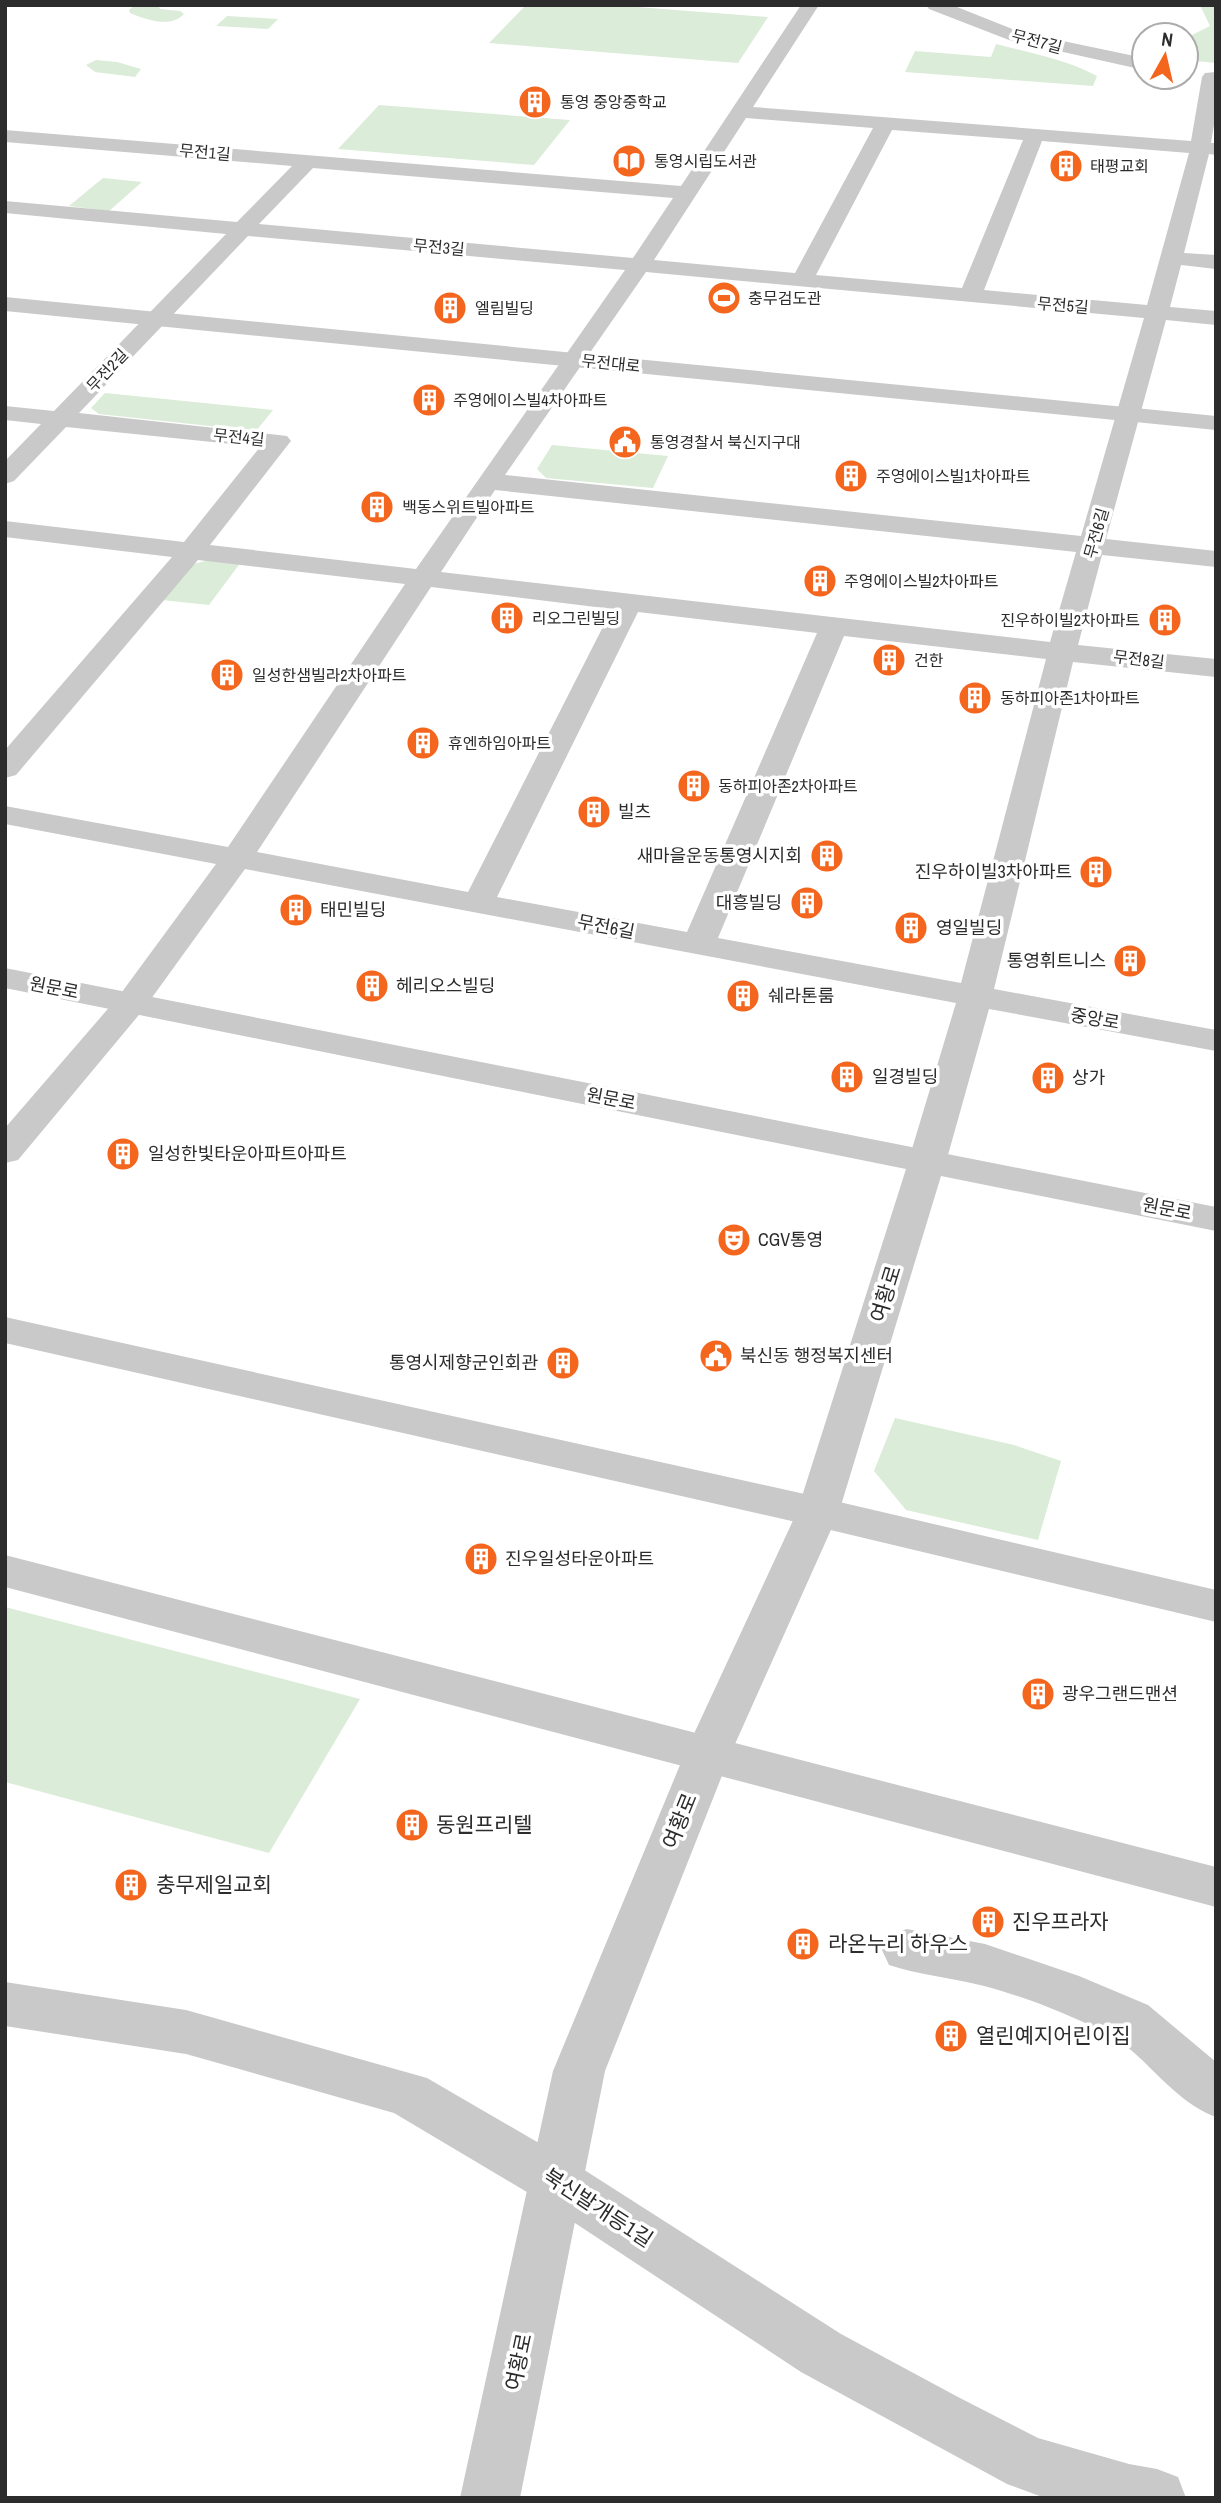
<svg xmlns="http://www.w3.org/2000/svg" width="1221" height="2503" font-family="'Archivo Narrow','Noto Sans KR',sans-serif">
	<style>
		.green { fill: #dbecd8 }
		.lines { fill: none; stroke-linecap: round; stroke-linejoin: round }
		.minor { fill: #c9c9c9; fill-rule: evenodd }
		.tertiary { fill: #c9c9c9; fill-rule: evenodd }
		.labels { text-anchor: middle; stroke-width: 7; stroke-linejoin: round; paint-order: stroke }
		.far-street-label { font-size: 16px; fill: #2c2c2c; stroke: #fff }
		.far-poi-label { font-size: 16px; fill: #2c2c2c; stroke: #fff; text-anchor: start }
		.poi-label { font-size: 18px; fill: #2c2c2c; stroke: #fff; text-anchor: start }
		.street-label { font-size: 18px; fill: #2c2c2c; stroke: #fff }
		.near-street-label { font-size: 21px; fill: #2c2c2c; stroke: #fff }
		.near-poi-label { font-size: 21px; fill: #2c2c2c; stroke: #fff; text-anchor: start }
	</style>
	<rect width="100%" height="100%" fill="#fff"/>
	<g class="green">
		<path d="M 135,5 L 158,5 L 160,9 L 180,11 L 184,14 C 170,29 145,19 130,13 L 129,10 Z"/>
		<path d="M 526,5 L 611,5 L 768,17 L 738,63 L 489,43 Z"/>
		<path d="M 1200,5 L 1216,5 L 1216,63 L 1186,60 L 1186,38 L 1210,26 Z"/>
		<path d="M 227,16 L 278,19 L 268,29 L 216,26 Z"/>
		<path d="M 996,44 C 1030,53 1066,59 1097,76 L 1093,86 L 905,72 L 915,51 L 991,57 Z"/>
		<path d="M 96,60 L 117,62 L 141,69 L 135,77 L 95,72 L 86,65 Z"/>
		<path d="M 379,105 L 570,120 L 534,165 L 338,149 Z"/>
		<path d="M 103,178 L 142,182 L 109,211 L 69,206 Z"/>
		<path d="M 105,393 L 273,410 L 256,431 L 99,414 L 91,408 Z"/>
		<path d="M 552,445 L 668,456 L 653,488 L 546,478 L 537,469 Z"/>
		<path d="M 213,559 L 241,562 L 209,605 L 162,600 L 190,565 Z"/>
		<path d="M 895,1418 L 1014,1445 L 1061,1461 L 1038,1540 L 906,1510 L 874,1471 Z"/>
		<path d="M 5,1607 L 360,1699 L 269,1853 L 5,1782 Z"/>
	</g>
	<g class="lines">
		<g class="minor">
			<path d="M 801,5 L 819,5 L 753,107 L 1191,141 L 1202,77 L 1205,73 L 1216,72 L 1216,113 L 1211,143 L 1216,143 L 1216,155 L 1209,154 L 1184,253 L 1216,255 L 1216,269 L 1181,265 L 1170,307 L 1216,311 L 1216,325 L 1166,320 L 1106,539 L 1216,551 L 1216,567 L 1102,555 L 1078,645 L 1216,659 L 1216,677 L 1073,662 L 994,989 L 1216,1030 L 1216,1051 L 989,1009 L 946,1162 L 940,1170 L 927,1173 L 914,1170 L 908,1162 L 956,1003 L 245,869 L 143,1010 L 18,1160 L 5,1163 L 5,1128 L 119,996 L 216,864 L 5,824 L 5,806 L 228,847 L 405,584 L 198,560 L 16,775 L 5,778 L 5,750 L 172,557 L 5,537 L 5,521 L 184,542 L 260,447 L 66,427 L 14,481 L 5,484 L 5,461 L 41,424 L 5,420 L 5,406 L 54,411 L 226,234 L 5,213 L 5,201 L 237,222 L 292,166 L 5,142 L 5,130 L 681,186 ZM 746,118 L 873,128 L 795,273 L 654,260 ZM 892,130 L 1023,140 L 962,288 L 816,275 ZM 1042,141 L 1189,153 L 1147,305 L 984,290 ZM 313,168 L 673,198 L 633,258 L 259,224 ZM 248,236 L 625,270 L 416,569 L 210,545 L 287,446 L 291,441 L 287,436 L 79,413 ZM 646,272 L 1144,318 L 1081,536 L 505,475 ZM 495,490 L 1076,552 L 1050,642 L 441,572 ZM 431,587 L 612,609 L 468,892 L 257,852 ZM 638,612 L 817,633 L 687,932 L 497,897 ZM 844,636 L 1046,659 L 961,983 L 718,938 Z"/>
			<path d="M 926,5 L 952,5 L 1020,32 L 1144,58 L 1144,70 L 1009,40 L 929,9 Z"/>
			<path d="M 5,1317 L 818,1497 L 1216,1590 L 1216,1622 L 818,1527 L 5,1343 Z"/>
			<path d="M 5,1555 L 1216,1867 L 1216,1907 L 5,1587 Z"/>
			<path d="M 907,1929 L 985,1944 L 1079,1976 L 1148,2005 L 1216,2062 L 1216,2117 C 1172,2101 1147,2056 1110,2035 C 1071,2015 1026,1997 984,1986 C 953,1978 920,1975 889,1965 L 882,1950 L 889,1935 Z"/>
			<path d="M 5,1982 L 186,2010 L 427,2078 L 575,2164 L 841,2334 L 958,2397 L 1038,2438 L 1129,2464 L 1157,2469 L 1178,2477 L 1186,2498 L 1045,2498 L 1007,2484 L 801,2372 L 537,2198 L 394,2113 L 186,2054 L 5,2026 Z"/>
		</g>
		<g class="tertiary">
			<path d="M 5,297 L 1216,416 L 1216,430 L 5,311 Z"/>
			<path d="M 5,968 L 1216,1207 L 1216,1231 L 941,1176 L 839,1512 L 731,1753 L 605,2071 L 520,2498 L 460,2498 L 553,2071 L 685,1753 L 797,1512 L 906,1169 L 5,988 Z"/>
		</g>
	</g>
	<defs>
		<symbol id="building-disc" viewBox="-11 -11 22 22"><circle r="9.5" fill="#f4651d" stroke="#fff"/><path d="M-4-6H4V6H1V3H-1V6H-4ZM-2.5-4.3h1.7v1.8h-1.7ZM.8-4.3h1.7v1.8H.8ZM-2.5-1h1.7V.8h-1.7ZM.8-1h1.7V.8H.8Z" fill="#fff"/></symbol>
		<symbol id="library-disc" viewBox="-11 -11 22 22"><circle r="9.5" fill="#f4651d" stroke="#fff"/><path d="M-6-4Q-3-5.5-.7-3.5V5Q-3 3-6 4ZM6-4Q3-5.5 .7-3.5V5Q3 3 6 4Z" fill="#fff"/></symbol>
		<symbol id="stadium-disc" viewBox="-11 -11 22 22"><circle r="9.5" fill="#f4651d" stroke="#fff"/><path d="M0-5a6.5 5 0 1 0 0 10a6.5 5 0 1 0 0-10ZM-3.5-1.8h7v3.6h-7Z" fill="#fff"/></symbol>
		<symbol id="civic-disc" viewBox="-11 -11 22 22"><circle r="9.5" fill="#f4651d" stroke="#fff"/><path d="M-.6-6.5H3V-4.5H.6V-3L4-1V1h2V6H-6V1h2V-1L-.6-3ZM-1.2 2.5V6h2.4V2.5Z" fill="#fff"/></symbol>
		<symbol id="theatre-disc" viewBox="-11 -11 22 22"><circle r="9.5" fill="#f4651d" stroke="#fff"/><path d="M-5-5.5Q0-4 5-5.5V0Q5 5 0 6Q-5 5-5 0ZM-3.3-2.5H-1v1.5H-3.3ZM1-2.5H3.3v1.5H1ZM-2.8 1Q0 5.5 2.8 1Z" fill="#fff"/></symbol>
	</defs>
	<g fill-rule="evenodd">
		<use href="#building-disc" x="516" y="83" width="38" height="38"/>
		<use href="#library-disc" x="610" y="142" width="38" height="38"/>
		<use href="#building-disc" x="1047" y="147" width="38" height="38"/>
		<use href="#stadium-disc" x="705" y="279" width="38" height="38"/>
		<use href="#building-disc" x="431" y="289" width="38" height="38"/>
		<use href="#building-disc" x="410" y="381" width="38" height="38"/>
		<use href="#civic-disc" x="606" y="423" width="38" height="38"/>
		<use href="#building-disc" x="832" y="457" width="38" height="38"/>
		<use href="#building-disc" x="358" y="488" width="38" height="38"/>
		<use href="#building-disc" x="801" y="562" width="38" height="38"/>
		<use href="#building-disc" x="488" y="599" width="38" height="38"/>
		<use href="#building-disc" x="1146" y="601" width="38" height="38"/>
		<use href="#building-disc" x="870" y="641" width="38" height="38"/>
		<use href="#building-disc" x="208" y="656" width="38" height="38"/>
		<use href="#building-disc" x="956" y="679" width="38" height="38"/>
		<use href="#building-disc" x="404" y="724" width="38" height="38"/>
		<use href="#building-disc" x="675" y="767" width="38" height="38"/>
		<use href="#building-disc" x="575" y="793" width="38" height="38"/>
		<use href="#building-disc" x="808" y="837" width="38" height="38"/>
		<use href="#building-disc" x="1077" y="853" width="38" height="38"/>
		<use href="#building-disc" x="788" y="884" width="38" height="38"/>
		<use href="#building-disc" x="277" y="891" width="38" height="38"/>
		<use href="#building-disc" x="892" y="909" width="38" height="38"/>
		<use href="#building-disc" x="1111" y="942" width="38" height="38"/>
		<use href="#building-disc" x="353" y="967" width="38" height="38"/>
		<use href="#building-disc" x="724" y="977" width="38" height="38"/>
		<use href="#building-disc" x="828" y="1058" width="38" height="38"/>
		<use href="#building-disc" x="1029" y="1059" width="38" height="38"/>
		<use href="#building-disc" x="104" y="1135" width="38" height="38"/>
		<use href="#theatre-disc" x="715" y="1221" width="38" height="38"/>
		<use href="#civic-disc" x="697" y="1337" width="38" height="38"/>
		<use href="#building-disc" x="544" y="1344" width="38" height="38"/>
		<use href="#building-disc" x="462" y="1540" width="38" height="38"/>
		<use href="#building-disc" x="1019" y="1675" width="38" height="38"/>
		<use href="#building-disc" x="393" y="1806" width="38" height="38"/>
		<use href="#building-disc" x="112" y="1866" width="38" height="38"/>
		<use href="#building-disc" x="969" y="1903" width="38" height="38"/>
		<use href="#building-disc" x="784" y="1925" width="38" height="38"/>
		<use href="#building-disc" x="932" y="2017" width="38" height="38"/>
	</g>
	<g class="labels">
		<g class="far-street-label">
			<text transform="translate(1037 41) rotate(15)" y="6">무전7길</text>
			<text transform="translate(205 152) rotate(5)" y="6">무전1길</text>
			<text transform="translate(439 247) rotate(5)" y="6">무전3길</text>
			<text transform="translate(1063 305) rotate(5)" y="6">무전5길</text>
			<text transform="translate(611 363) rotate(6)" y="6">무전대로</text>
			<text transform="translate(107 370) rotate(-47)" y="6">무전2길</text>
			<text transform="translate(239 437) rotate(6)" y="6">무전4길</text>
			<text transform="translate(1096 533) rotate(-74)" y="6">무전6길</text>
			<text transform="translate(1139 659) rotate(7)" y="6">무전8길</text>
		</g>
		<g class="far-poi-label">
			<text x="560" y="108">통영 중앙중학교</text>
			<text x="654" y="167">통영시립도서관</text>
			<text x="1090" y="172">태평교회</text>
			<text x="748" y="304">충무검도관</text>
			<text x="475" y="314">엘림빌딩</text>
			<text x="453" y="406">주영에이스빌4차아파트</text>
			<text x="650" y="448">통영경찰서 북신지구대</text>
			<text x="876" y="482">주영에이스빌1차아파트</text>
			<text x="402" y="513">백동스위트빌아파트</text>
			<text x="844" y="587">주영에이스빌2차아파트</text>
			<text x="532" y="624">리오그린빌딩</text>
			<text x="1140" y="626" text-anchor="end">진우하이빌2차아파트</text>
			<text x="914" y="666">건한</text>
			<text x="252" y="681">일성한샘빌라2차아파트</text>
			<text x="1000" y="704">동하피아존1차아파트</text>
			<text x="448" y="749">휴엔하임아파트</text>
			<text x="718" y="792">동하피아존2차아파트</text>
		</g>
		<g class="poi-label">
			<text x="618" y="818">빌츠</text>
			<text x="802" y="862" text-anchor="end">새마을운동통영시지회</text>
			<text x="1072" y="878" text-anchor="end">진우하이빌3차아파트</text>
			<text x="782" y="909" text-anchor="end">대흥빌딩</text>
			<text x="320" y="916">태민빌딩</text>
			<text x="936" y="934">영일빌딩</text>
			<text x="1106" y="967" text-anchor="end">통영휘트니스</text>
			<text x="396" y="992">헤리오스빌딩</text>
			<text x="768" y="1002">쉐라톤룸</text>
			<text x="872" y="1083">일경빌딩</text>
			<text x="1072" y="1084">상가</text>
			<text x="148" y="1160">일성한빛타운아파트아파트</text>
			<text x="758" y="1246">CGV통영</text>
			<text x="740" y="1362">북신동 행정복지센터</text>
			<text x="538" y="1369" text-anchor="end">통영시제향군인회관</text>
			<text x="505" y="1565">진우일성타운아파트</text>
			<text x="1062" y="1700">광우그랜드맨션</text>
		</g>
		<g class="street-label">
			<text transform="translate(606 927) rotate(11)" y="6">무전6길</text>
			<text transform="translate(54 988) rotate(11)" y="6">원문로</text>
			<text transform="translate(1095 1019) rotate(10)" y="6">중앙로</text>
			<text transform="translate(611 1099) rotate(11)" y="6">원문로</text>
			<text transform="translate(1167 1209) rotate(11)" y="6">원문로</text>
		</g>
		<g class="near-street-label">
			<text transform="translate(886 1294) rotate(-73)" y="7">여황로</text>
			<text transform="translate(680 1821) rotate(-68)" y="7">여황로</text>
			<text transform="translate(598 2208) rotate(33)" y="7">북신발개등1길</text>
			<text transform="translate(519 2362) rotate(-78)" y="7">여황로</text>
		</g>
		<g class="near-poi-label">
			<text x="436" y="1832">동원프리텔</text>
			<text x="156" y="1892">충무제일교회</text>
			<text x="1012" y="1929">진우프라자</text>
			<text x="828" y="1951">라온누리 하우스</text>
			<text x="976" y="2043">열린예지어린이집</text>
		</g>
	</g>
	<rect width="1221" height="2503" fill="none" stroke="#2c2c2c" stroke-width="14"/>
	<g transform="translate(1165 56) rotate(8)"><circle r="33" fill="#ffffff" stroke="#ababab" stroke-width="2"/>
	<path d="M0-5L12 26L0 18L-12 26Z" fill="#f4651d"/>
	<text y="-10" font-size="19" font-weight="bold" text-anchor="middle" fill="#2c2c2c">N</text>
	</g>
</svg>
